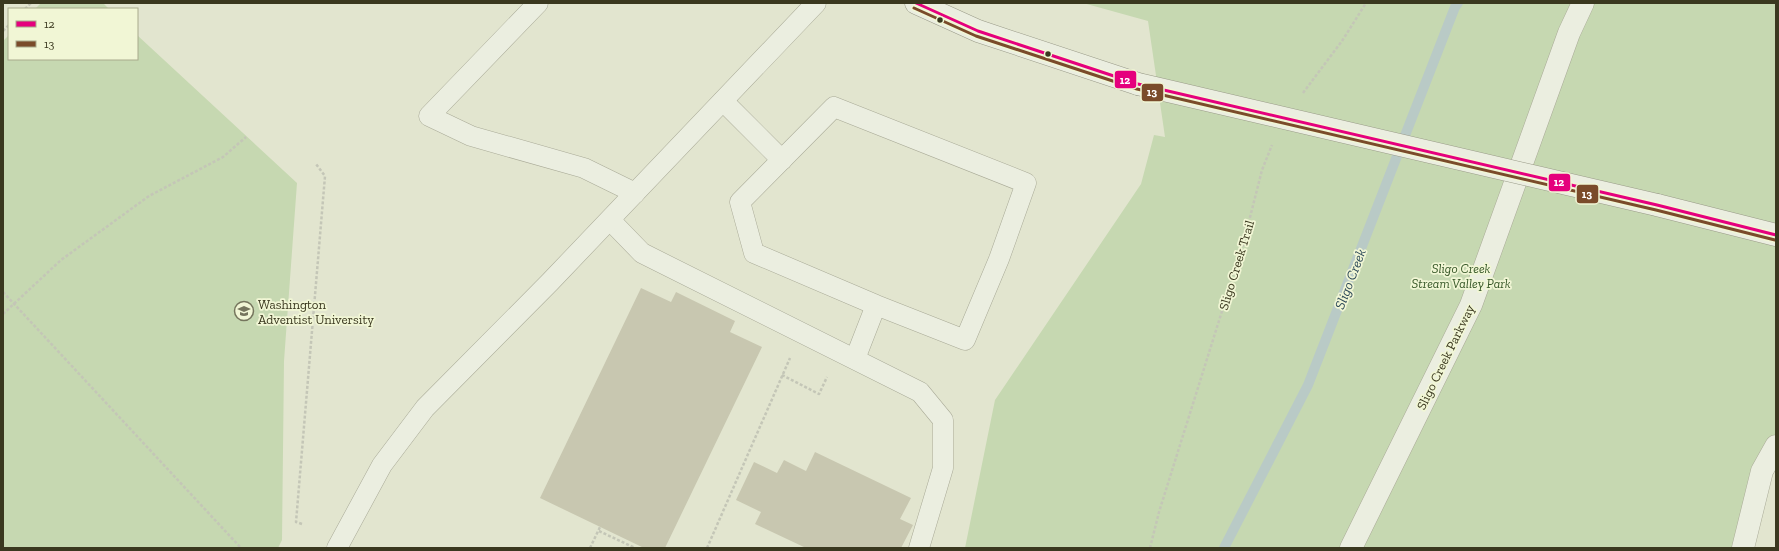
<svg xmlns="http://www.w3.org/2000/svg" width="1779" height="551" font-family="'Zilla Slab',serif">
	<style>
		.green { fill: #c6d8b1 }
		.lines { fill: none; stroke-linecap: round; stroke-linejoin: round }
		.stream { stroke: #b9cac6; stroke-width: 10 }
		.building { fill: #c8c7b0 }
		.service-casing { stroke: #a9aa97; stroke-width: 21 }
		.minor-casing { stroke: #a9aa97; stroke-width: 23 }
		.tertiary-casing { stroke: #a9aa97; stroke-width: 23 }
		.secondary-casing { stroke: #999a88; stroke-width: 23 }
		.path { stroke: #c4c6b7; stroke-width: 2.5; stroke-dasharray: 3 2; stroke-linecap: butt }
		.service { stroke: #ebeee0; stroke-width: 20 }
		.minor { stroke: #ebeee0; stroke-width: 22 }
		.tertiary { stroke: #ebeee0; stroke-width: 22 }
		.secondary { stroke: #ebeee0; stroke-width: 22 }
		.secondary-bridge-casing { stroke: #999a88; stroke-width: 23; stroke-linecap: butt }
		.secondary-bridge { stroke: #ebeee0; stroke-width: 22 }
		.bus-1-casing { stroke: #f1f6d5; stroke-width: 6 }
		.bus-2-casing { stroke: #f1f6d5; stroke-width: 6 }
		.bus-1 { stroke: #e5007d; stroke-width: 3 }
		.bus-2 { stroke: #7a4b2a; stroke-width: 3 }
		.bus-dot { fill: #3a381f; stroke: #f1f6d5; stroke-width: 1.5 }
		.labels { text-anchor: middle; stroke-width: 3.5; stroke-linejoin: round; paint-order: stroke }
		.street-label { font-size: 13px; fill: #3a381f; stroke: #f1f6d5 }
		.park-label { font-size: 13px; font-style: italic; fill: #355626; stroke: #f1f6d5 }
		.poi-label { font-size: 13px; fill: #3a381f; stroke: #f1f6d5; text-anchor: start }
		.water-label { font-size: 14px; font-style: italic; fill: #2e4a59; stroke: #f1f6d5 }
		.line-badge { stroke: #f1f6d5; stroke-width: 1.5 }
		.badge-label { font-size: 11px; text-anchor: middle; font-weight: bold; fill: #fff }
	</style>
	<rect width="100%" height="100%" fill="#e2e5cf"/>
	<g class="green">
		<path d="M 41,3 L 103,3 L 109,9 L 35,9 Z"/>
		<path d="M 1083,3 L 1776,3 L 1776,443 L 1742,548 L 965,548 L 995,400 L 1141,184 L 1154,135 L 1165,137 L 1148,21 Z"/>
		<path d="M 9,35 L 9,59 L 137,59 L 137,35 L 297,183 L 284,361 L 282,540 L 278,548 L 3,548 L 3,41 Z"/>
	</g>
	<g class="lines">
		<path class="stream" d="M 1224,548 L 1308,385 L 1455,7 L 1458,3"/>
	</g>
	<g class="building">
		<path d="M 641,288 L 671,302 L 676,292 L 735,321 L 730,332 L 762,347 L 665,548 L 644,548 L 540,498 Z"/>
		<path d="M 815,452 L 911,498 L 900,519 L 913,525 L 901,548 L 806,548 L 755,524 L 761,512 L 736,500 L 754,462 L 777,473 L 784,460 L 806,471 Z"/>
	</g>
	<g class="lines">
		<defs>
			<g id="service">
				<path d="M 538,3 L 429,116 L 471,136 L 584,168 L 635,193"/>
				<path d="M 723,101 L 782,160"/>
				<path d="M 610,220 L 642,253 L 920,392 L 943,420 L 943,468 L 919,548"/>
				<path d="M 855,359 L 876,305 L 965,340 L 999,259 L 1026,183 L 834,107 L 740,202 L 754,253 L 876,305"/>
				<path d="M 337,548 L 382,465 L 425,408 L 550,282 L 816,3"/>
			</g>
			<path id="minor" d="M 1743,548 L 1762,471 L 1776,446"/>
			<path id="tertiary" d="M 1351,548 L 1471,305 L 1569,33 L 1583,3"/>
			<g id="secondary">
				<path d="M 916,3 L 978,31 L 1138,84"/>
				<path d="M 1657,205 L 1776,235"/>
			</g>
		</defs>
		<use href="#service" class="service-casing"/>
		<use href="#minor" class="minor-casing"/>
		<use href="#tertiary" class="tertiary-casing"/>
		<use href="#secondary" class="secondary-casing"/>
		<g class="path">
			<path d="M 25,9 L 31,3"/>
			<path d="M 3,31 L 9,25"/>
			<path d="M 1303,93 L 1342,41 L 1366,3"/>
			<path d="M 3,292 L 241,548"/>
			<path d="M 3,314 L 61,260 L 149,196 L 223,157 L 246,137"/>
			<path d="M 782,375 L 819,394 L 827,377"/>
			<path d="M 302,524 L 296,522 L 325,176 L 316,164"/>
			<path d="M 599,531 L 635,548"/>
			<path d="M 590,548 L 600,527"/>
			<path d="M 707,548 L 790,358"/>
			<path d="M 1150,548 L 1159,512 L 1244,241 L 1262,170 L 1272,145"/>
		</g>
		<use href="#service" class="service"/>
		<use href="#minor" class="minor"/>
		<use href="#tertiary" class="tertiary"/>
		<use href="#secondary" class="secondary"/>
		<defs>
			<path id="secondary-bridge" d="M 1138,84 L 1657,205"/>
		</defs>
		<use href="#secondary-bridge" class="secondary-bridge-casing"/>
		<use href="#secondary-bridge" class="secondary-bridge"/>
		<defs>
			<path id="bus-1" d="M 916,3 L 978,31 L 1138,84 L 1657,205 L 1776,235"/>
			<path id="bus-2" d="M 914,8 L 976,36 L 1137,89 L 1656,210 L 1775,240"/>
		</defs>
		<use href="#bus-1" class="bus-1-casing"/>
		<use href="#bus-2" class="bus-2-casing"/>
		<use href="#bus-1" class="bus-1"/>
		<use href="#bus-2" class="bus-2"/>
	</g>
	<defs>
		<symbol id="university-ring" viewBox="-11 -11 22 22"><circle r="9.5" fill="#f1f6d5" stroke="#75755d" stroke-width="1.5"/><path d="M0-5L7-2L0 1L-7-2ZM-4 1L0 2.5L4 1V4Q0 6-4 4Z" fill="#75755d"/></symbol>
	</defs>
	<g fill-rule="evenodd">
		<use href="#university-ring" x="233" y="300" width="22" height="22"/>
	</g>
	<g class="bus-dot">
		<circle cx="940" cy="20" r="3.5"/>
		<circle cx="1048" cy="54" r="3.5"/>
	</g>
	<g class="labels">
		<g class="street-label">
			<text transform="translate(1236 265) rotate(-73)" y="5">Sligo Creek Trail</text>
			<text transform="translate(1445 357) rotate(-64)" y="5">Sligo Creek Parkway</text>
		</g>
		<g class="park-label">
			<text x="1461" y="273">Sligo Creek<tspan x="1461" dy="15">Stream Valley Park</tspan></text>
		</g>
		<g class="poi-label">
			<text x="258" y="309">Washington<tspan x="258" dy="15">Adventist University</tspan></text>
		</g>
		<g class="water-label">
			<text transform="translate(1350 279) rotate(-69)" y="5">Sligo Creek</text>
		</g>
	</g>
	<g class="line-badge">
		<rect x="1114" y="70" width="23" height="19" rx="4" fill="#e5007d"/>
		<rect x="1141" y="83" width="23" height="19" rx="4" fill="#7a4b2a"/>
		<rect x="1548" y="173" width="23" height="19" rx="4" fill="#e5007d"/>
		<rect x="1576" y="184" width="23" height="20" rx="4" fill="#7a4b2a"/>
	</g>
	<g class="badge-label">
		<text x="1125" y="84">12</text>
		<text x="1152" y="96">13</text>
		<text x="1559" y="186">12</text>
		<text x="1587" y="198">13</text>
	</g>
	<rect width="1779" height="551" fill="none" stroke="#3a381f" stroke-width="8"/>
	<rect x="8" y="8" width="130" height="52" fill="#f1f6d5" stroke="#a8aa8c"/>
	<rect x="16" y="21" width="20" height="6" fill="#e5007d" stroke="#a8aa8c"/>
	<text x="44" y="28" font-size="12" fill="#3a381f">12</text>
	<rect x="16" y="41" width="20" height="6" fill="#7a4b2a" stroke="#a8aa8c"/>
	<text x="44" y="48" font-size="12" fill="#3a381f">13</text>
</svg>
